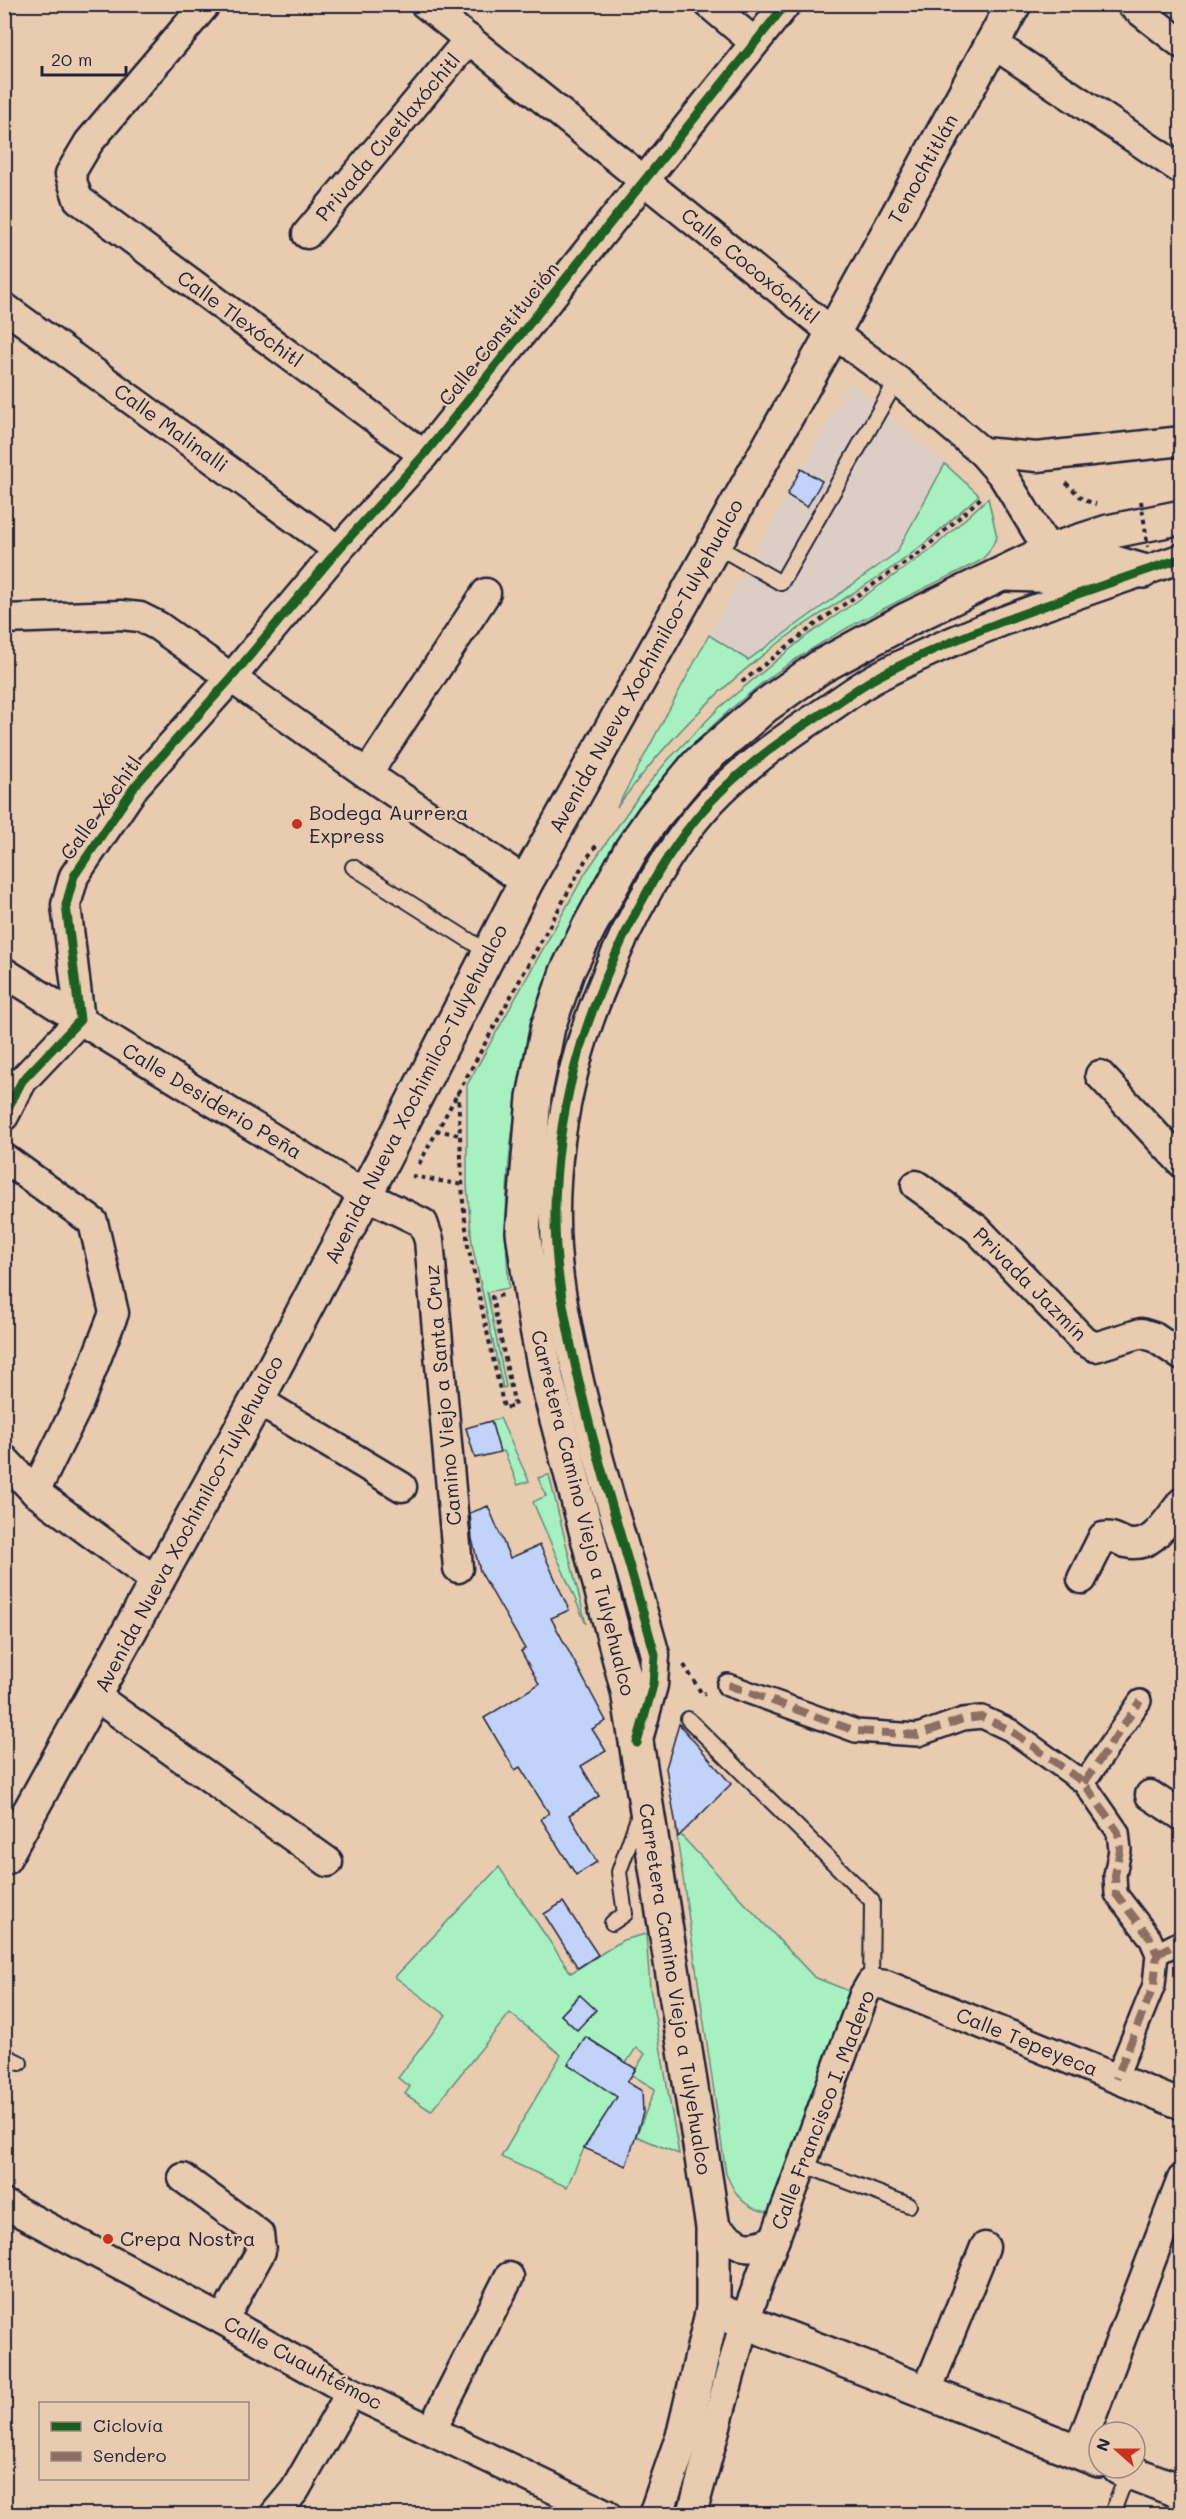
<svg xmlns="http://www.w3.org/2000/svg" width="1186" height="2519" font-family="Mali,sans-serif">
	<style>
		.built { fill: #ddcec5 }
		.green { fill: #a7f1c0; stroke: #648a7e; stroke-width: 1.5; fill-rule: evenodd }
		.building { fill: #c1d3f9; stroke: #22223b; stroke-width: 1.5 }
		.lines { fill: none; stroke-linecap: round; stroke-linejoin: round }
		.service-casing { stroke: #22223b; stroke-width: 18 }
		.pedestrian-casing { stroke: #22223b; stroke-width: 26 }
		.minor-casing { stroke: #22223b; stroke-width: 33 }
		.tertiary-casing { stroke: #22223b; stroke-width: 38 }
		.secondary-casing { stroke: #22223b; stroke-width: 38 }
		.path { stroke: #22223b; stroke-width: 4; stroke-dasharray: 4.5 4.5; stroke-linecap: butt }
		.service { stroke: #e9ccaf; stroke-width: 14 }
		.pedestrian { stroke: #e9ccaf; stroke-width: 21 }
		.minor { stroke: #e9ccaf; stroke-width: 28 }
		.tertiary { stroke: #e9ccaf; stroke-width: 33 }
		.secondary { stroke: #e9ccaf; stroke-width: 33 }
		.path-bridge { stroke: #22223b; stroke-width: 4; stroke-dasharray: 4.5 4.5; stroke-linecap: butt }
		.quiet { stroke: #8d6e63; stroke-width: 8; stroke-dasharray: 15 8; stroke-linecap: butt }
		.cycleway-casing { stroke: #e9ccaf; stroke-width: 13 }
		.cycleway { stroke: #1b5e20; stroke-width: 9 }
		.poi-dot { fill: #c8321e; stroke: #e9ccaf; stroke-width: 2 }
		.labels { text-anchor: middle; stroke-width: 4.5; stroke-linejoin: round; paint-order: stroke }
		.street-label { font-size: 20px; fill: #22223b; stroke: #e9ccaf }
		.poi-label { font-size: 20px; fill: #22223b; stroke: #e9ccaf; text-anchor: start }
	</style>
	<rect width="100%" height="100%" fill="#e9ccaf"/>
	<filter id="ink" filterUnits="userSpaceOnUse"><feTurbulence type="fractalNoise" baseFrequency=".0167" numOctaves="2"/><feDisplacementMap in="SourceGraphic" scale="12" xChannelSelector="R" yChannelSelector="G"/><feConvolveMatrix kernelMatrix="1 2 1 2 8 2 1 2 1" color-interpolation-filters="sRGB"/></filter>
	<g filter="url(#ink)">
		<path class="built" d="M 850,382 L 945,464 L 896,553 L 748,660 L 709,635 Z"/>
		<g class="green">
			<path d="M 945,464 L 979,495 C 953,518 928,543 899,563 C 861,589 821,612 784,639 C 720,686 665,742 617,807 L 709,635 L 748,660 L 896,553 Z"/>
			<path d="M 988,498 L 997,537 L 988,553 L 980,561 C 903,599 824,634 756,688 C 577,829 489,1063 509,1288 L 487,1292 L 506,1387 L 503,1388 L 472,1244 L 467,1185 L 467,1085 L 586,872 L 640,794 L 668,760 L 720,707 L 805,637 L 931,550 Z"/>
			<path d="M 500,1418 L 529,1481 L 518,1485 L 504,1451 L 500,1452 L 491,1421 Z"/>
			<path d="M 548,1475 L 549,1475 L 586,1624 L 533,1502 L 546,1496 L 538,1478 Z"/>
			<path d="M 676,1830 L 814,1977 L 849,1991 L 775,2206 L 767,2212 C 743,2208 735,2194 726,2174 Z"/>
			<path d="M 499,1867 L 571,1973 L 623,1940 L 646,1934 L 650,1988 L 679,2154 L 636,2136 L 655,2089 L 632,2075 L 645,2054 L 636,2048 L 626,2063 L 586,2037 L 568,2064 L 618,2097 L 584,2148 L 567,2187 L 501,2157 L 561,2055 L 510,2013 L 431,2111 L 405,2094 L 410,2087 L 398,2078 L 446,2015 L 395,1977 ZM 579,1995 L 595,2010 L 577,2030 L 561,2015 Z"/>
		</g>
		<g class="building">
			<path d="M 801,469 L 822,481 L 807,507 L 787,495 Z"/>
			<path d="M 491,1421 L 500,1452 L 475,1458 L 466,1428 Z"/>
			<path d="M 488,1506 L 510,1558 L 540,1545 L 569,1610 L 551,1618 L 606,1721 L 592,1729 L 606,1751 L 581,1766 L 599,1796 L 569,1815 L 597,1862 L 576,1875 L 541,1819 L 549,1813 L 520,1767 L 515,1770 L 484,1718 L 539,1684 L 521,1651 L 525,1649 L 480,1571 L 472,1539 L 470,1513 Z"/>
			<path d="M 679,1724 L 731,1784 L 678,1837 L 666,1768 Z"/>
			<path d="M 563,1902 L 598,1955 L 578,1968 L 544,1914 Z"/>
			<path d="M 580,1995 L 596,2010 L 577,2030 L 561,2015 Z"/>
			<path d="M 586,2037 L 636,2069 L 627,2082 L 642,2091 L 643,2113 L 626,2166 L 584,2148 L 617,2097 L 568,2064 Z"/>
		</g>
		<g class="lines">
			<defs>
				<g id="service">
					<path d="M 715,545 L 781,583 L 897,380"/>
					<path d="M 353,867 L 489,953"/>
					<path d="M 688,1719 L 872,1901 L 871,1983"/>
					<path d="M 612,1923 L 625,1914 L 619,1872 L 639,1815"/>
					<path d="M 4,2055 L 20,2063"/>
					<path d="M 802,2164 L 909,2205"/>
					<path d="M 1112,2514 L 1128,2472"/>
				</g>
				<g id="pedestrian">
					<path d="M 728,1685 L 856,1731 L 918,1735 L 963,1719 L 982,1717 L 1010,1730 L 1084,1783 L 1118,1832 L 1120,1850 L 1115,1875 L 1116,1894 L 1150,1938 L 1157,1954 L 1154,1985 L 1116,2079"/>
					<path d="M 1084,1783 L 1140,1701"/>
					<path d="M 1157,1954 L 1182,1941"/>
				</g>
				<g id="minor">
					<path d="M 206,4 L 89,142 L 70,174 L 78,199 L 424,455"/>
					<path d="M 425,4 L 833,333 L 897,380 L 982,452 L 1003,476 L 1049,551"/>
					<path d="M 709,4 L 754,42"/>
					<path d="M 1131,4 L 1182,44"/>
					<path d="M 992,43 L 1182,170"/>
					<path d="M 307,234 L 469,39"/>
					<path d="M 4,307 L 338,550"/>
					<path d="M 982,452 L 1037,457 L 1182,441"/>
					<path d="M 4,619 L 121,615 L 140,617 L 158,626 L 367,774 L 526,882"/>
					<path d="M 367,774 L 486,593"/>
					<path d="M 4,972 L 80,1020 L 365,1195 L 423,1223 L 429,1240 L 458,1568"/>
					<path d="M 1100,1075 L 1182,1163"/>
					<path d="M 4,1116 L 22,1081 L 80,1020 L 66,905 L 74,876 L 135,786 L 231,678 L 338,550 L 424,455 L 786,4"/>
					<path d="M 4,1158 L 93,1222 L 114,1313 L 78,1405 L 35,1492"/>
					<path d="M 916,1185 L 977,1229 L 1084,1341 L 1095,1347 L 1141,1333 L 1154,1337 L 1182,1356"/>
					<path d="M 257,1400 L 402,1487"/>
					<path d="M 4,1459 L 35,1492 L 157,1582"/>
					<path d="M 1082,1579 L 1103,1537 C 1113,1535 1117,1540 1126,1543 C 1153,1550 1167,1520 1182,1502"/>
					<path d="M 95,1696 L 328,1862"/>
					<path d="M 637,1743 L 653,1685 L 655,1655 C 622,1535 581,1415 561,1292 C 545,1193 562,1086 599,994 C 626,925 668,843 721,791 C 751,762 784,738 818,716 C 838,703 858,687 879,676 C 975,626 1079,594 1182,558"/>
					<path d="M 1150,1795 L 1182,1816"/>
					<path d="M 183,2178 L 259,2234 L 261,2251 L 223,2320"/>
					<path d="M 4,2204 L 223,2320 L 351,2392 L 606,2514"/>
					<path d="M 713,2227 C 738,2245 745,2254 775,2239"/>
					<path d="M 926,2393 L 985,2247"/>
					<path d="M 432,2429 L 509,2277"/>
					<path d="M 1078,2452 L 1182,2179"/>
					<path d="M 275,2514 L 295,2490 L 351,2392"/>
					<path d="M 692,2514 L 745,2320 L 864,1995 L 871,1983 L 886,1985 L 1182,2105"/>
				</g>
				<g id="tertiary">
					<path d="M 713,2309 L 1099,2460"/>
					<path d="M 1119,2468 L 1182,2492"/>
				</g>
				<g id="secondary">
					<path d="M 1006,574 L 1061,576 L 1115,563 L 1143,571"/>
					<path d="M 4,1858 L 257,1400 L 365,1195 L 526,882 L 833,333 L 1014,4"/>
					<path d="M 656,2514 L 684,2433 L 713,2309 L 713,2227 L 628,1691 L 547,1381 L 535,1318 L 523,1232 L 534,1097 L 548,1027 L 567,972 L 589,927 L 631,850 L 653,818 L 698,764 L 765,706 L 820,667 L 908,619 L 1049,551 L 1108,532 L 1182,517"/>
				</g>
			</defs>
			<use href="#service" class="service-casing"/>
			<use href="#pedestrian" class="pedestrian-casing"/>
			<use href="#minor" class="minor-casing"/>
			<use href="#tertiary" class="tertiary-casing"/>
			<use href="#secondary" class="secondary-casing"/>
			<g class="path">
				<path d="M 1066,483 L 1084,500 L 1096,504"/>
				<path d="M 742,682 L 821,620 L 920,553 L 983,496"/>
				<path d="M 458,1091 L 463,1202 L 468,1246 L 504,1408 L 515,1406 L 492,1297 L 503,1295"/>
				<path d="M 436,1130 L 460,1135"/>
				<path d="M 419,1164 L 585,861 L 598,843"/>
				<path d="M 412,1176 L 463,1185"/>
				<path d="M 684,1665 L 702,1694 L 705,1693"/>
			</g>
			<use href="#service" class="service"/>
			<use href="#pedestrian" class="pedestrian"/>
			<use href="#minor" class="minor"/>
			<use href="#tertiary" class="tertiary"/>
			<use href="#secondary" class="secondary"/>
			<path class="path-bridge" d="M 1141,501 L 1148,547"/>
			<g class="quiet">
				<path d="M 728,1685 L 856,1731 L 918,1735 L 963,1719 L 982,1717 L 1010,1730 L 1084,1783 L 1118,1832 L 1120,1850 L 1115,1875 L 1116,1894 L 1150,1938 L 1157,1954 L 1154,1985 L 1116,2079"/>
				<path d="M 1084,1783 L 1140,1701"/>
				<path d="M 1157,1954 L 1182,1941"/>
			</g>
			<defs>
				<g id="cycleway">
					<path d="M 4,1116 L 22,1081 L 80,1020 L 66,905 L 74,876 L 135,786 L 231,678 L 338,550 L 424,455 L 786,4"/>
					<path d="M 637,1743 L 653,1685 L 655,1655 C 622,1535 581,1415 561,1292 C 545,1193 562,1086 599,994 C 626,925 668,843 721,791 C 751,762 784,738 818,716 C 838,703 858,687 879,676 C 975,626 1079,594 1182,558"/>
				</g>
			</defs>
			<use href="#cycleway" class="cycleway-casing"/>
			<use href="#cycleway" class="cycleway"/>
		</g>
	</g>
	<g class="poi-dot">
		<circle cx="297" cy="824" r="6"/>
		<circle cx="108" cy="2239" r="6"/>
	</g>
	<g class="labels">
		<g class="street-label">
			<text transform="translate(388 137) rotate(-50)" y="7">Privada Cuetlaxóchitl</text>
			<text transform="translate(923 169) rotate(-61)" y="7">Tenochtitlán</text>
			<text transform="translate(750 266) rotate(39)" y="7">Calle Cocoxóchitl</text>
			<text transform="translate(240 319) rotate(36)" y="7">Calle Tlexóchitl</text>
			<text transform="translate(499 334) rotate(-51)" y="7">Calle Constitución</text>
			<text transform="translate(171 428) rotate(36)" y="7">Calle Malinalli</text>
			<text transform="translate(646 666) rotate(-61)" y="7">Avenida Nueva Xochimilco-Tulyehualco</text>
			<text transform="translate(101 808) rotate(-54)" y="7">Calle Xóchitl</text>
			<text transform="translate(416 1094) rotate(-63)" y="7">Avenida Nueva Xochimilco-Tulyehualco</text>
			<text transform="translate(212 1101) rotate(31)" y="7">Calle Desiderio Peña</text>
			<text transform="translate(1030 1284) rotate(45)" y="7">Privada Jazmín</text>
			<text transform="translate(443 1395) rotate(-95)" y="7">Camino Viejo a Santa Cruz</text>
			<text transform="translate(583 1513) rotate(76)" y="7">Carretera Camino Viejo a Tulyehualco</text>
			<text transform="translate(189 1524) rotate(-62)" y="7">Avenida Nueva Xochimilco-Tulyehualco</text>
			<text transform="translate(675 1989) rotate(81)" y="7">Carretera Camino Viejo a Tulyehualco</text>
			<text transform="translate(1027 2042) rotate(22)" y="7">Calle Tepeyeca</text>
			<text transform="translate(823 2110) rotate(-69)" y="7">Calle Francisco I. Madero</text>
			<text transform="translate(303 2363) rotate(28)" y="7">Calle Cuauhtémoc</text>
		</g>
		<g class="poi-label">
			<text x="309" y="820">Bodega Aurrera<tspan x="309" dy="23">Express</tspan></text>
			<text x="120" y="2246">Crepa Nostra</text>
		</g>
	</g>
	<rect width="1186" height="2519" fill="none" stroke="#e9ccaf" stroke-width="24"/>
	<rect x="12" y="12" width="1162" height="2495" fill="none" stroke="#22223b" stroke-width="2" filter="url(#ink)"/>
	<rect x="39" y="2402" width="210" height="78" fill="#e9ccaf" stroke="#998881" stroke-width="1.5"/>
	<rect x="51" y="2422" width="30" height="9" fill="#1b5e20" stroke="#998881" stroke-width="1.5"/>
	<text x="93" y="2432" font-size="18" fill="#22223b">Ciclovía</text>
	<rect x="51" y="2452" width="30" height="9" fill="#8d6e63" stroke="#998881" stroke-width="1.5"/>
	<text x="93" y="2462" font-size="18" fill="#22223b">Sendero</text>
	<g transform="translate(1117 2450) rotate(291)"><circle r="28" fill="#e9ccaf" stroke="#998881" stroke-width="1.5"/>
	<path d="M0-4.5L10 22L0 15L-10 22Z" fill="#c8321e"/>
	<text y="-9" font-size="16" font-weight="bold" text-anchor="middle" fill="#22223b">N</text>
	</g>
	<path d="M42 66v9h84v-9" fill="none" stroke="#22223b" stroke-width="3"/>
	<text x="51" y="66" font-size="18" fill="#22223b" stroke="#e9ccaf" stroke-width="4.5" paint-order="stroke">20 m</text>
</svg>
